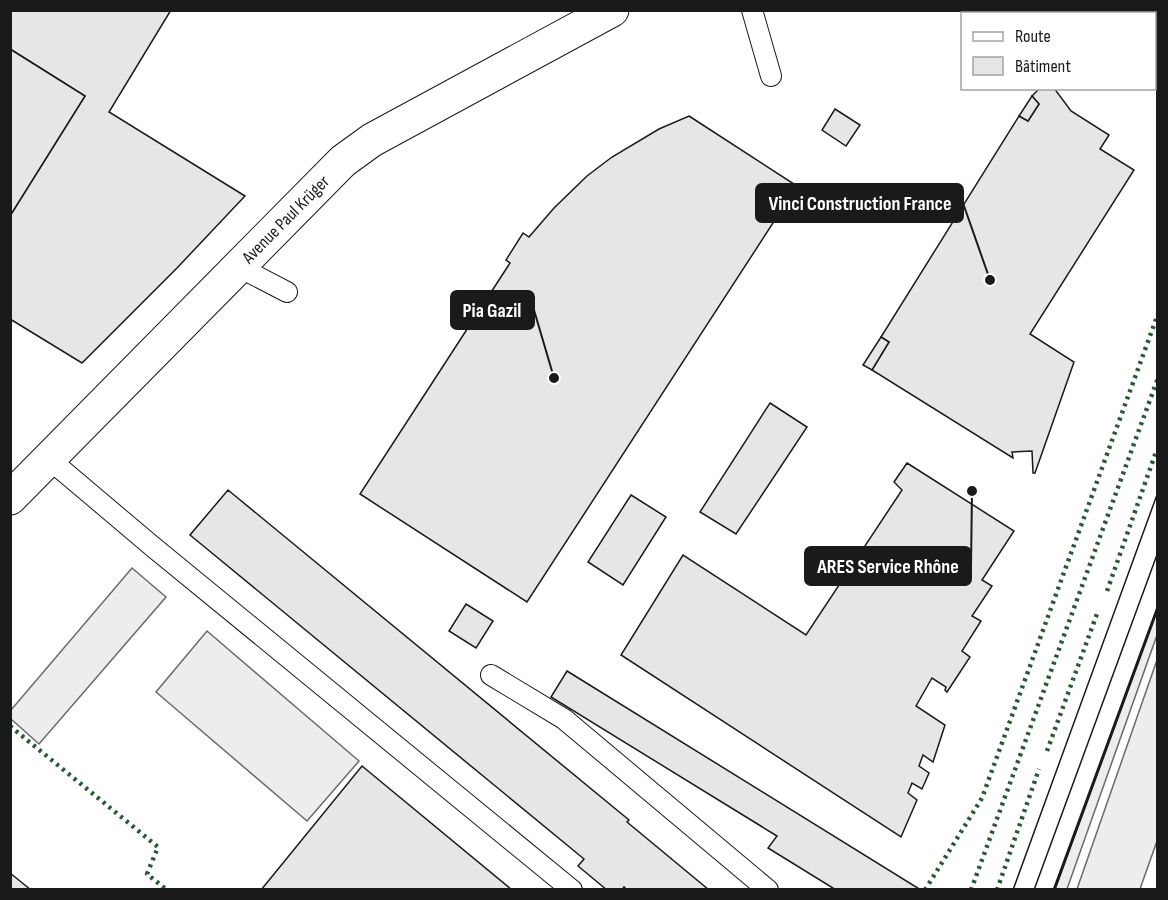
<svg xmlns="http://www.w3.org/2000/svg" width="1168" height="900" font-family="'Sofia Sans Condensed',sans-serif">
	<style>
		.built { fill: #ededed; stroke: #6a6a6a; stroke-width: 1.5 }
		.building { fill: #e6e6e6; stroke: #1a1a1a; stroke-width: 1.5 }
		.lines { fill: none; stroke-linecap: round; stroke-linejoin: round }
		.lane-casing { stroke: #1a1a1a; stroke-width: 22 }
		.street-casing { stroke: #1a1a1a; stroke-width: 35 }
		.lane { stroke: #fff; stroke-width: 20 }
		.street { stroke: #fff; stroke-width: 33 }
		.tram { stroke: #1a1a1a; stroke-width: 1.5 }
		.hedge { stroke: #2b5a34; stroke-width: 4.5; stroke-dasharray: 3 4.5; stroke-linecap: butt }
		.wall { stroke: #1a1a1a; stroke-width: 3 }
		.labels { text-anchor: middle; stroke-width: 4.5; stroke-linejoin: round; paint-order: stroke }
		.street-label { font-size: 18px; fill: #1a1a1a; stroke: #fff }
		.leader { fill: none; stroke: #1a1a1a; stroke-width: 2 }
		.callout-dot { fill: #1a1a1a; stroke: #fff; stroke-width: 2 }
		.callout { fill: #1a1a1a; stroke: #1a1a1a; stroke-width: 2 }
		.callout-label { font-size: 20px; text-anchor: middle; font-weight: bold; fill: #fff }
	</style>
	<rect width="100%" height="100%" fill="#fff"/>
	<g class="built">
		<path d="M 132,568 L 166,597 L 39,744 L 11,719 L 11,710 Z"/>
		<path d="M 1157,609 L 1157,635 L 1067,889 L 1055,889 Z"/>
		<path d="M 207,631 L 359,761 L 307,821 L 156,692 Z"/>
		<path d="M 1157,660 L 1157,841 L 1140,889 L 1077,889 Z"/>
	</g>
	<g class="building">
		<path d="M 10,10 L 171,10 L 109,112 L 245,196 L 177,268 L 82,363 L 10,319 L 10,216 L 85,96 L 10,49 Z"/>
		<path d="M 10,49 L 85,96 L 10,216 Z"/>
		<path d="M 1040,88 L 1054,88 L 1071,111 L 1109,135 L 1100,149 L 1134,170 L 1030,334 L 1074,362 L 1035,473 L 1033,473 L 1032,451 L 1012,452 L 1013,458 L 872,370 L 889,342 L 881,337 L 1019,116 L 1028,121 L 1039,104 L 1032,96 Z"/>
		<path d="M 1032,96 L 1039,104 L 1028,121 L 1019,116 Z"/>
		<path d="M 835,109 L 860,125 L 846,146 L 822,130 Z"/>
		<path d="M 689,116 L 797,186 L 527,602 L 360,494 L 510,263 L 506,260 L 523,233 L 529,237 L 554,208 L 587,176 L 612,157 L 659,129 Z"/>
		<path d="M 881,337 L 889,342 L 872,370 L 863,365 Z"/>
		<path d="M 770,403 L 807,427 L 736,534 L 700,512 Z"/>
		<path d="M 907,463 L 1014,531 L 982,580 L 992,586 L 972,616 L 981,621 L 962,651 L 970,657 L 947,692 L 945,690 L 946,687 L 932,678 L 916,706 L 945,725 L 933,762 L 923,755 L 919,766 L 929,773 L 922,789 L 912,783 L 908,793 L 917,800 L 901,837 L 621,655 L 683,555 L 806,635 L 902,490 L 894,482 Z"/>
		<path d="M 228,490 L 629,820 L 627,822 L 709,890 L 627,890 L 624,887 L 622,890 L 607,890 L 578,866 L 584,859 L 190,535 Z"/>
		<path d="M 631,495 L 666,517 L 623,585 L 588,562 Z"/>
		<path d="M 466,604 L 493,621 L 476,648 L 449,631 Z"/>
		<path d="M 567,671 L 921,890 L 836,890 L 768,848 L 777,836 L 551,697 Z"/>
		<path d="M 362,766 L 512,890 L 261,890 Z"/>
		<path d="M 10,873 L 31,890 L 10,890 Z"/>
	</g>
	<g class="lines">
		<defs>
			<g id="lane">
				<path d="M 752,10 L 771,76"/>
				<path d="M 239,267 L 287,292"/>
				<path d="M 49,459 L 152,546 L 572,890"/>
				<path d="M 491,675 L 564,719 L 768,890"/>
			</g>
			<g id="street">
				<path id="s1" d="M 10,498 L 343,161 L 372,140 L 612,10"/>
			</g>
		</defs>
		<use href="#lane" class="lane-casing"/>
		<use href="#street" class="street-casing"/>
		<use href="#lane" class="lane"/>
		<use href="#street" class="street"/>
		<g class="tram">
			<path d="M 1013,890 L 1158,492"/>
			<path d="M 1034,890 L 1158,552"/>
		</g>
		<g class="hedge">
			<path d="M 1107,591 L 1156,452"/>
			<path d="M 10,726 L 158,847 L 147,874 L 167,890"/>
			<path d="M 1047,751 L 1098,611"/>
			<path d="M 925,890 L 982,798 L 1158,314"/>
			<path d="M 971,890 L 1158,378"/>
			<path d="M 997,890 L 1039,769"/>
		</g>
		<path class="wall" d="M 1054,890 L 1158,607"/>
	</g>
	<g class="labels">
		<g class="street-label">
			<text dy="6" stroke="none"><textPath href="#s1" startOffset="392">Avenue Paul Krüger</textPath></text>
		</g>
	</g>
	<path class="leader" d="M990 280L963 203M554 378L534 310M972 491L971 566"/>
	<g class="callout-dot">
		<circle cx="990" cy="280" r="6"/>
		<circle cx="554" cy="378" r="6"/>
		<circle cx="972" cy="491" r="6"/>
	</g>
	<g class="callout">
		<rect x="756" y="184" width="207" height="38" rx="6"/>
		<rect x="451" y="291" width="83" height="38" rx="6"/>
		<rect x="805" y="547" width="166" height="38" rx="6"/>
	</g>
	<g class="callout-label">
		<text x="860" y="210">Vinci Construction France</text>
		<text x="492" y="317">Pia Gazil</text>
		<text x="888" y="573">ARES Service Rhône</text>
	</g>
	<rect width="1168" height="900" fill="none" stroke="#1a1a1a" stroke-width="24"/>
	<rect x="961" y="12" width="195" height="78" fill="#ffffff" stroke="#a3a3a3" stroke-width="1.5"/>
	<rect x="973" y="32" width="30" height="9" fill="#ffffff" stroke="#a3a3a3" stroke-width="1.5"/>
	<text x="1015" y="42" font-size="18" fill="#1a1a1a">Route</text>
	<rect x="973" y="57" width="30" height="18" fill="#e6e6e6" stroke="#a3a3a3" stroke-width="1.5"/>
	<text x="1015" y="72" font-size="18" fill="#1a1a1a">Bâtiment</text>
</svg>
